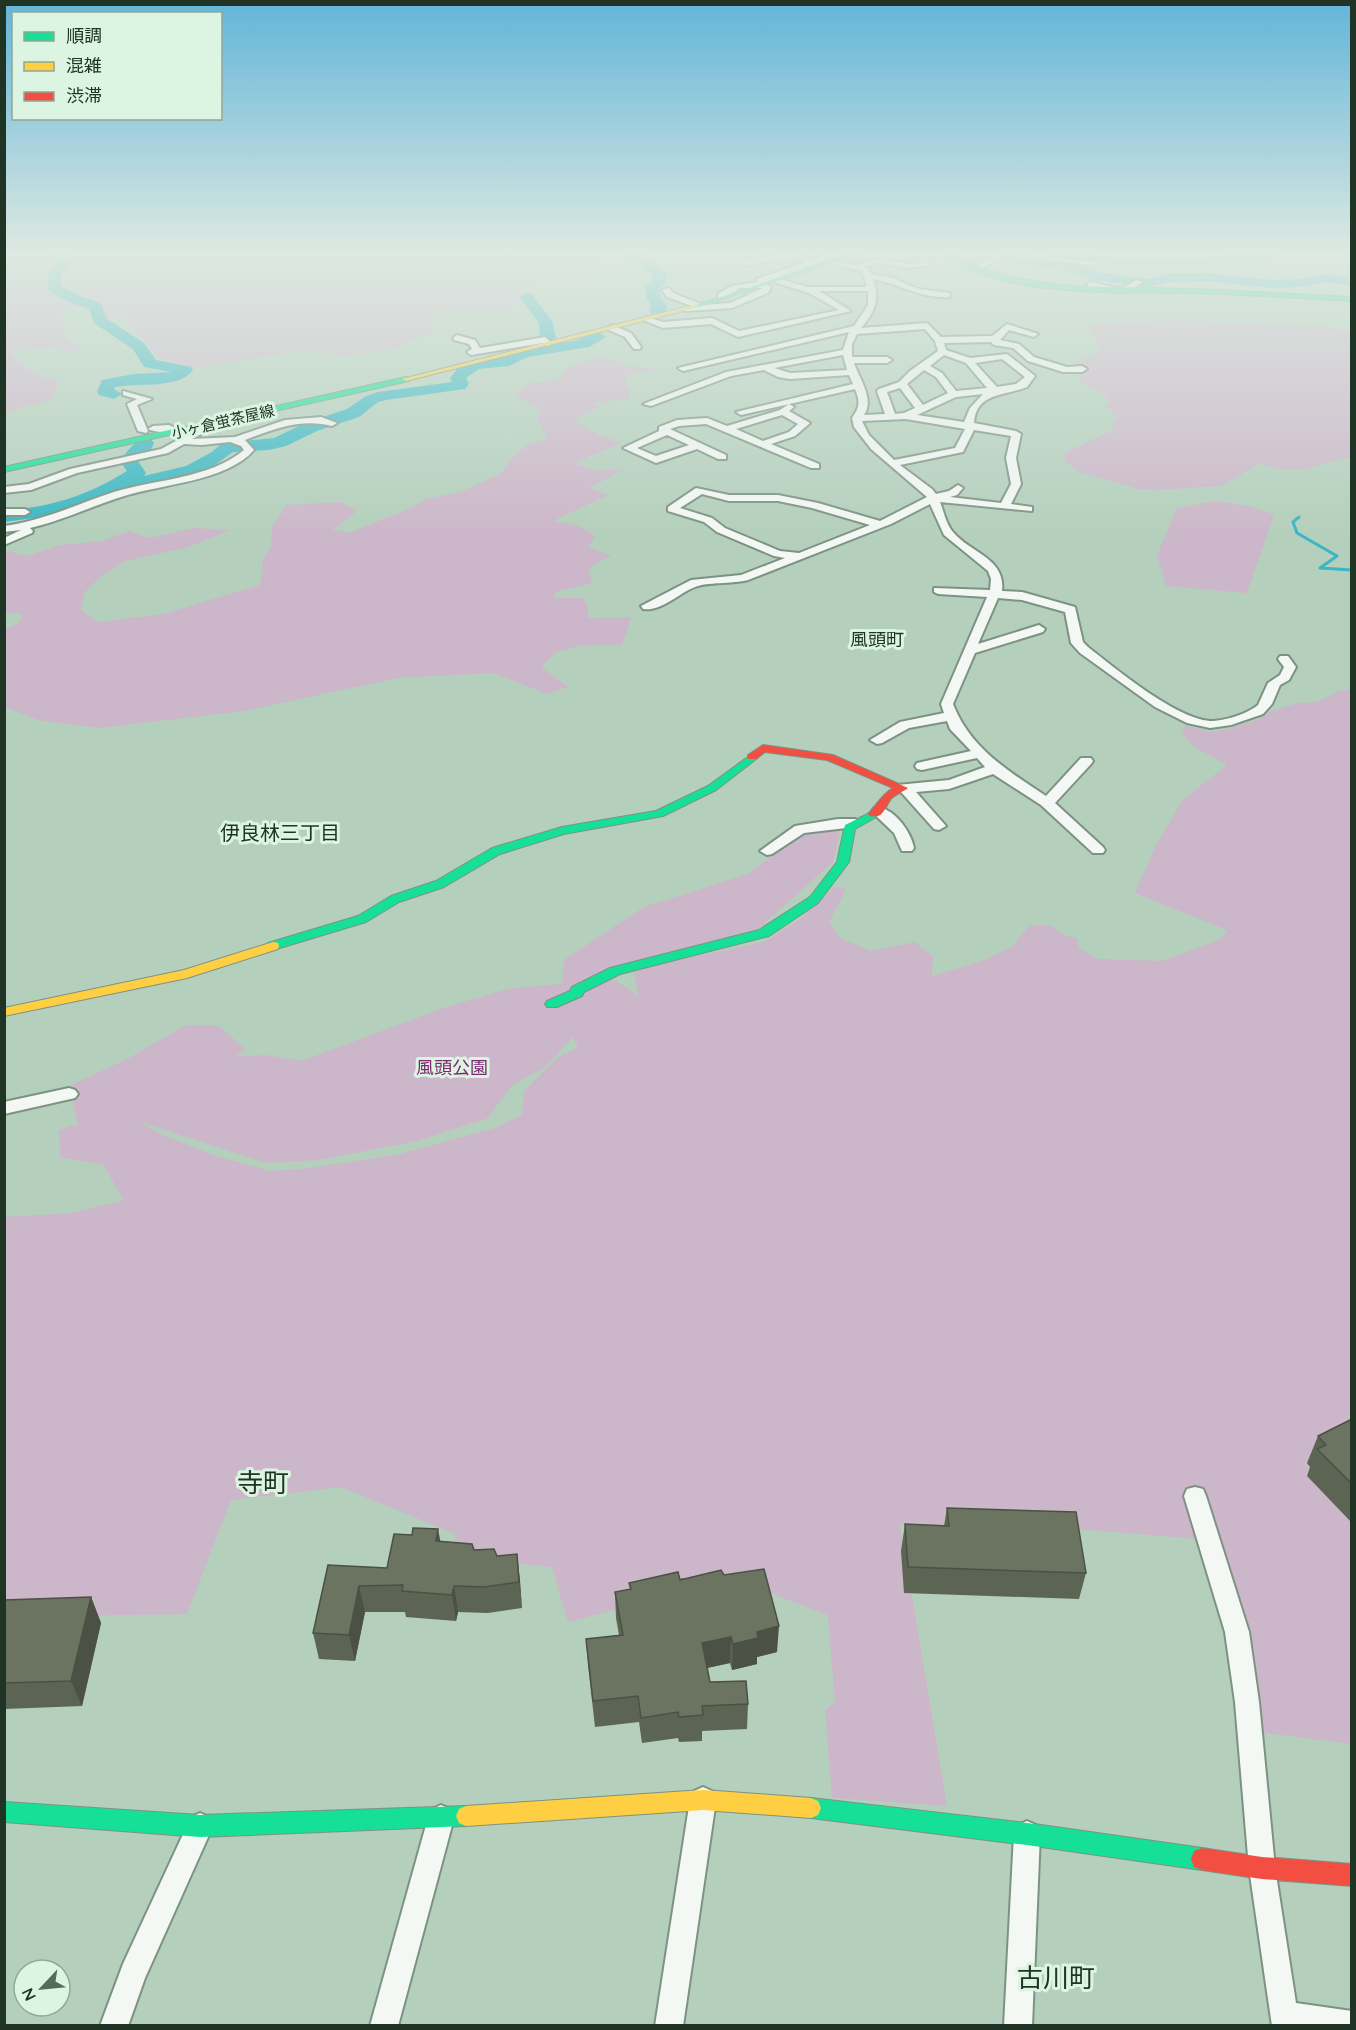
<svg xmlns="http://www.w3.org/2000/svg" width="1356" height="2030" font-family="Quicksand,'Noto Sans JP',sans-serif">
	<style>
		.green { fill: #ccb6c9; fill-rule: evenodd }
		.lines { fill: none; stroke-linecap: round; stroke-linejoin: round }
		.stream { stroke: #39b7c3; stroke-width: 3 }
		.river { fill: #39b7c3; fill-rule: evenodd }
		.street-casing { stroke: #7d9283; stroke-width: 4 }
		.fast-casing { stroke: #7d9283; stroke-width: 2 }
		.slow-casing { stroke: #7d9283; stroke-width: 2 }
		.jam-casing { stroke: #7d9283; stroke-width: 2 }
		.street { fill: #f4f8f5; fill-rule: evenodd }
		.fast { fill: #16e098; fill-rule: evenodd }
		.slow { fill: #ffcf43; fill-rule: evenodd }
		.jam { fill: #f24e42; fill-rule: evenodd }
		.wall { fill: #5c6453 }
		.shaded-wall { fill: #4b5144 }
		.building { fill: #6b7461; stroke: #4b5144; stroke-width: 1.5 }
		.labels { text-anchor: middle; stroke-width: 6; stroke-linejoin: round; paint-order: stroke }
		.far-street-label { font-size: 15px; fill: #203426; stroke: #dcf4e2 }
		.far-quarter-label { font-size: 18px; fill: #203426; stroke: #dcf4e2 }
		.park-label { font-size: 18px; fill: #7e2873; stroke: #dcf4e2 }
		.neighbourhood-label { font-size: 20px; fill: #203426; stroke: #dcf4e2 }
		.near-quarter-label { font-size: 26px; fill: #203426; stroke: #dcf4e2 }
	</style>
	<rect width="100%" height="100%" fill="#b4cfbc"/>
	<g class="green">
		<path d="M 5,254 L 604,254 L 588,275 L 519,287 L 522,302 L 493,316 L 476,309 L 432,317 L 434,330 L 396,348 L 367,353 L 341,356 L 310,350 L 189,368 L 156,356 L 125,317 L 106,317 L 81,306 L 63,311 L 64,336 L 83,350 L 67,353 L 58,347 L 10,351 L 29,371 L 59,382 L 50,400 L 5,413 Z"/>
		<path d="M 1087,254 L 1227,254 C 1196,259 1115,264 1087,254 Z"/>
		<path d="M 1183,320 L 1243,324 L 1317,325 L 1351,331 L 1351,458 C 1331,458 1316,469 1296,470 C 1285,471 1270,466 1259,464 L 1221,486 L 1160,490 L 1138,489 L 1077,471 L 1065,461 L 1064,453 L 1113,430 L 1113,422 L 1117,416 L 1105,407 L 1110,401 L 1099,391 L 1081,384 L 1081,379 L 1073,365 L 1077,361 L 1099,352 L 1101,347 L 1088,328 L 1090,324 Z"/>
		<path d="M 598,357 L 615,360 L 626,366 L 657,369 L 651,371 L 633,371 L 625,380 L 631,398 L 593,403 L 598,409 L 573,419 L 598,435 L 622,443 L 574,463 L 595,471 L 625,469 L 589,488 L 608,495 L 553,521 C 568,525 583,523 595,537 L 588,547 L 611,556 L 592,565 L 588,572 L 593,583 L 555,592 L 555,598 L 583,598 L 588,607 L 588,618 L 631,617 L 622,645 L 584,645 L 556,652 L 541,667 L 568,687 L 547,694 L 494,673 L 398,678 L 244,711 L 99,728 L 38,720 L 5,707 L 5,629 L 19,623 L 22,614 L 5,613 L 5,553 L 8,551 L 27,556 L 61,545 L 103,541 L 129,531 L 150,538 L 194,528 L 230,530 L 189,547 L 125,561 L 99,578 L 84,593 L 81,610 L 98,622 L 163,614 L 260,585 L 263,568 L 262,560 L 271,547 L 272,527 L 286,505 L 340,502 L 357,511 L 333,530 L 349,533 L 406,510 L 426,499 L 460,492 L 502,473 L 510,459 L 527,445 L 548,438 L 536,417 L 542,411 L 515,395 L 528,384 L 561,379 L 567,367 Z"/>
		<path d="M 1216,501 L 1249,506 L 1274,515 L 1247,593 L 1166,586 L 1157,555 L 1177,508 Z"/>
		<path d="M 1351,689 L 1351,1744 L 1259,1732 L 1211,1540 L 1077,1529 L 900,1524 L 947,1806 L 832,1798 L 825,1710 L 835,1702 L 828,1615 L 757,1588 L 717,1583 L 568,1622 L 552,1567 L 456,1558 L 455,1534 L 341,1487 L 231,1500 L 187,1614 L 5,1617 L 4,1217 L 71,1213 L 124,1200 L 103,1165 L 60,1157 L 59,1130 L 78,1124 L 73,1106 L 72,1085 L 129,1058 L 186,1025 L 218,1025 L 245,1049 L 235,1057 L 265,1055 L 302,1061 L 443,1008 L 512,988 L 562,984 L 564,960 L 644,907 L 748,874 L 802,833 L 841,825 L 833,862 L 759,928 L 612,978 L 638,996 L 634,973 L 649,966 L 764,942 L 798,921 L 835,887 L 846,889 L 829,922 L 840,938 L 871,951 L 915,942 L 933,957 L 932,976 L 982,961 L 1012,947 L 1030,925 L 1050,926 L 1063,935 L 1077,938 L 1079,948 L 1098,959 L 1162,961 L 1221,939 L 1227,930 L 1135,893 L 1156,845 L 1183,800 L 1227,765 C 1214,756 1186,747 1182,730 L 1185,726 L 1213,732 L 1227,729 L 1255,721 L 1271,711 L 1298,703 L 1318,702 L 1338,691 ZM 573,1037 L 578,1047 L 557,1058 L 524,1091 L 522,1115 L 495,1128 L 400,1154 L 310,1168 L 270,1171 L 216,1156 L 161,1134 L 140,1122 L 267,1163 L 319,1160 L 417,1141 L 488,1118 L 512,1085 L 544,1068 Z"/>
	</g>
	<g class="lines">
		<path class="stream" d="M 1299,517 L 1293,522 L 1297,533 L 1337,556 L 1320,568 L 1352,570"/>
		<g class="river">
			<path d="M 52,254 L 66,254 L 71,261 L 61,274 L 61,286 L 77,295 L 101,303 L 106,318 L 144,343 L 156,360 L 191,367 L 193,370 C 178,390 139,382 115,387 L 114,389 L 122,394 L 114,399 L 99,395 L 97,392 L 102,380 L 134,374 L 172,372 L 144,367 L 133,349 L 94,323 L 89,309 L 67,301 L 49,291 L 47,274 L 57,261 Z"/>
			<path d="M 625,254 L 641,254 L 666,273 L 667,280 L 659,289 L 661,298 L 667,306 L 663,316 L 653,316 L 649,311 L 652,306 L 647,299 L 645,288 L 653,279 L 652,275 Z"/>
			<path d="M 1000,254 L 1018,254 L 1075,264 L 1096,272 L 1149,279 L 1167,274 L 1207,273 L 1272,280 L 1301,279 L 1326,274 L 1352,278 L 1352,286 L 1326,282 L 1301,287 L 1272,288 L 1207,281 L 1168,282 L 1150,287 L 1093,280 L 1072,272 L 1016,263 Z"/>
			<path d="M 527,293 L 532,294 L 553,323 L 556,338 L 553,341 L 548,343 L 540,338 L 539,323 L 520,297 Z"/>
			<path d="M 598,332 L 606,337 L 589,347 L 528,357 L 509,366 L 479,369 L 466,378 L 469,384 L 465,389 L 386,400 L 378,402 L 359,417 L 317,431 L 286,446 L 269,450 L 233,452 L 212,467 L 183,479 L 146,487 L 124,488 L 97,502 L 57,515 L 4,522 L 4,510 C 50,508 89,495 127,471 L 120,461 C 128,450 138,436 151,439 L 154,443 L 150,452 L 138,461 L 146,473 L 144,476 L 186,466 L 212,452 L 222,443 L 274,438 L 305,423 L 347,409 L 366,396 L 378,392 L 452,382 L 450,378 L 457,369 L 469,362 L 505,357 L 518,350 L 534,347 L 574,341 Z"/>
		</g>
		<defs>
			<g id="street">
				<path d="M 829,254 L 840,254 L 777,278 L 807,287 L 867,287 L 862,272 L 827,262 L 831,260 L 855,265 L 878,259 L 910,264 L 922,261 L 918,254 L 926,254 L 930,265 L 910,268 L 878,263 L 864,267 L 868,268 L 871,274 L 893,278 L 918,289 L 950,293 L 950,297 C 922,299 899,284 873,279 C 880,300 875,312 861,328 L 927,323 L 941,337 L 992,336 L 1007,324 L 1038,334 L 1034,337 L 1009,330 L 1000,340 L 1019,344 L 1034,357 L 1067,367 L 1082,366 L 1087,369 L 1082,372 L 1063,372 L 1028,361 L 1013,348 L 994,345 L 991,342 L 944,343 L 946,350 L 970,358 L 1007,354 L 1035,376 L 1027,387 C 1006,396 976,392 974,423 L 1016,431 L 1021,434 L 1016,458 L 1021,484 L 1011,504 L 1032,507 L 1032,511 L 940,502 C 944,512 946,524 953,532 C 970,553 1006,558 1002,591 L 1022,592 L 1075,607 L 1083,642 L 1088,647 C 1116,669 1175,718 1210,721 C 1225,721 1247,714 1258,705 L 1268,683 L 1280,675 L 1284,667 L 1278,659 L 1280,656 L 1288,656 L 1296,667 L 1289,680 L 1280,685 L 1272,704 L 1263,714 L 1231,725 L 1210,728 L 1187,723 L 1155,707 L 1080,653 L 1071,643 L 1065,612 L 1022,600 L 998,598 L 978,644 L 1039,625 L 1045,629 L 1043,632 L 975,653 L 953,704 C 970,748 1008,771 1046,796 L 1081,758 L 1091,758 L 1093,761 L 1091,764 L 1055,803 L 1103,847 L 1105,850 L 1103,853 L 1093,853 L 1041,805 L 993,774 L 949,789 L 916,792 L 946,826 L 939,830 L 934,829 L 901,792 L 897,791 L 895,788 L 897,785 L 949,780 L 985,767 L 977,758 L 922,770 L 917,769 L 915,766 L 917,763 L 971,751 L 950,729 L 947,721 L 909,728 L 882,743 L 877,744 L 870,740 L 900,722 L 944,713 L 941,704 L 987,597 L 938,594 L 934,592 L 934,588 L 990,590 L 991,579 L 988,571 L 944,535 L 930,504 L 891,524 L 748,580 C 733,584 706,582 695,587 C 679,593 661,612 643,609 L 641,606 L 691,580 L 741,575 L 785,558 L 774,556 L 717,532 L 704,522 L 668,511 L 668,507 L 696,488 L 729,495 L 778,495 L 818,503 L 880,521 L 927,497 L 871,449 L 854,427 L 852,418 C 860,407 860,401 855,389 L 741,415 L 736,412 L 853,384 L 849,375 L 790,379 L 778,377 L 764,370 L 731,376 L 651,406 L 643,404 L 726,372 L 843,350 L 849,332 L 683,371 L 678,368 L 854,326 L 868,305 L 868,291 L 819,291 L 851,311 L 738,337 L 711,324 L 663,328 L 643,320 L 647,317 L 663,322 L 712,318 L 739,331 L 839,310 L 809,293 L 774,282 L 774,279 L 765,282 L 771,288 L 768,293 L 732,308 L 685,311 L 685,307 L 692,306 L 667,297 L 662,290 L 669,288 L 673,293 L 703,305 L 730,303 L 763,288 L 740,288 L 724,298 L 718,298 L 718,294 L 731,286 L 757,282 L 757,279 L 806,262 C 788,254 761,263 742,266 L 738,264 L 739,262 C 763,257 791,250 813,259 ZM 925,329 L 935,341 L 938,351 L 910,371 L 899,382 L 879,389 L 877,391 L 885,414 L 864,415 C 875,400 859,378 854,363 L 887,363 L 892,360 L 887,357 L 852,357 L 852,344 L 857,334 ZM 843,355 L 847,370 L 790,373 L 774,368 ZM 944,355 L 966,363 L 987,388 L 956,391 L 942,373 L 930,366 ZM 1002,359 L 1025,377 L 1016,384 L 997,387 L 975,363 ZM 924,370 L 936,377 L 948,393 L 923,405 L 907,384 ZM 900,388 L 915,408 L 904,413 L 895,414 L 887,392 ZM 983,394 L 970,408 L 964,422 L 917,415 L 956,397 ZM 906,419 L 965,429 L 955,448 L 894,460 L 869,435 L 862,421 ZM 974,430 L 1011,436 L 1006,458 L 1011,484 L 1001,503 L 950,497 L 957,495 L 963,488 L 958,485 L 949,491 L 936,494 L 932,489 L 900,465 L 963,452 ZM 702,494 L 729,501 L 778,501 L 812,508 L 870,525 L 799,553 L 780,551 L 725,528 L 712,518 L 680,508 Z"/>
				<path d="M 998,254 L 1005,256 L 979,270 L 972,268 Z"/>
				<path d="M 1043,255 L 1090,261 L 1098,258 L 1102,260 L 1091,265 L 1040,259 L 1039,257 Z"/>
				<path d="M 1136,280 L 1143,282 L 1127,292 L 1120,290 Z"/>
				<path d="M 1091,282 L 1117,288 L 1118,290 L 1114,292 L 1088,286 L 1087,284 Z"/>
				<path d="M 612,325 L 631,333 L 641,347 L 640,349 L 634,349 L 625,337 L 609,330 L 608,328 Z"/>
				<path d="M 457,335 L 475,340 L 480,348 L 545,337 L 552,343 L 548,346 L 543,343 L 471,355 L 467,352 L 472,349 L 469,344 L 454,340 L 453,338 Z"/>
				<path d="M 123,391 L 152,399 L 137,405 L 148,431 L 146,433 L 138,431 L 127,404 L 137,399 L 123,395 Z"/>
				<path d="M 789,404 L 794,407 L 789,411 L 810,423 L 795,436 L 771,444 L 819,464 L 819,468 L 811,468 L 706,424 L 679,426 L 670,429 L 726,455 L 726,459 L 718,459 L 697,449 L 656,463 L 623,448 L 659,431 L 659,427 L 677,420 L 707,418 L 727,426 L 780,410 ZM 782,415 L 798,424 L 789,432 L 763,441 L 736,429 ZM 667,435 L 689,445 L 656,456 L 637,448 Z"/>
				<path d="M 321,417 L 337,423 L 332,426 C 301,418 274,429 245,440 L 254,450 C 226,482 160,484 121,497 C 90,507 61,521 30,528 L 33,531 L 32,533 L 4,545 L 4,538 L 21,530 L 4,532 L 4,526 C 43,521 77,504 114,492 C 156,479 209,479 244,450 L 241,446 L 230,442 L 202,445 L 184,444 L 168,453 L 77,473 L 31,490 L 4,493 L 4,487 L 29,484 L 70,469 L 161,449 L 211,422 L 216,425 L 214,427 L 192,439 L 235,437 L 285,420 Z"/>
				<path d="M 169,425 L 179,430 L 179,434 C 176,435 151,431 148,429 L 153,426 Z"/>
				<path d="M 4,509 L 25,509 L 30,512 L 25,515 L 4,515 Z"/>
				<path d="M 879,807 C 896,811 911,832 914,848 L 912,851 L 902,851 L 894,833 L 874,814 L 872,811 L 874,808 Z"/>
				<path d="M 838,819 L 855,819 L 862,823 L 855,827 L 804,833 L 772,854 L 767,855 L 760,851 L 795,826 Z"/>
				<path d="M 69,1088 L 75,1090 L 78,1094 L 75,1098 L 4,1114 L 4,1102 Z"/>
				<path d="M 1195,1487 L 1203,1489 L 1206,1496 L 1249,1632 L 1259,1702 L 1275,1868 L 1296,2003 L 1352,2011 L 1352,2026 L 1272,2026 L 1249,1868 L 1235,1702 L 1225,1632 L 1184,1496 L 1187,1489 Z"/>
				<path d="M 703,1787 L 712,1791 L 716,1800 L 683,2026 L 655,2026 L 690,1800 L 694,1791 Z"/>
				<path d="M 441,1805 L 450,1809 L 454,1818 L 398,2026 L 370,2026 L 428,1818 L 432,1809 Z"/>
				<path d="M 200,1813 L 209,1817 L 213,1826 L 145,1978 L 128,2026 L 100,2026 L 123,1964 L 191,1817 Z"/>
				<path d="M 1027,1821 L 1036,1825 L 1040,1834 L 1032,2026 L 1004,2026 L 1014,1834 L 1018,1825 Z"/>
			</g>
			<g id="fast">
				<path d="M 850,254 L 859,254 L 699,307 L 694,306 Z"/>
				<path d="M 944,254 L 952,254 L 979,267 L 1008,277 L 1069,286 L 1197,289 L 1352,297 L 1352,301 C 1300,298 1248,295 1197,293 C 1123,291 1005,300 944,254 Z"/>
				<path d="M 1044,254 L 1160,260 L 1275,254 C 1249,267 1069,267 1044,254 Z"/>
				<path d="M 406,377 L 410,379 L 409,381 L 4,472 L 4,467 Z"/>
				<path d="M 752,754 L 756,755 L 756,759 L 716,790 L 663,816 L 564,834 L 500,854 L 444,887 L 399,902 L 366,922 L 273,950 L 267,946 L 268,943 L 358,916 L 391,896 L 436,881 L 492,848 L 562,827 L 656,811 L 708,786 Z"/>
				<path d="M 874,811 L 880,814 L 878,816 L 855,829 L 849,862 L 818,903 L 769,936 L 620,974 L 584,992 L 582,996 L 557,1007 L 547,1007 L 545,1004 L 547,1001 L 570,991 L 572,987 L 610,968 L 759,930 L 810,897 L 837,862 L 845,825 Z"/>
				<path d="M 811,1798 L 1027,1823 L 1202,1848 L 1210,1851 L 1213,1859 L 1210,1867 L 1202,1870 L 1027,1845 L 811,1818 L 804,1815 L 801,1808 L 804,1801 Z"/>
				<path d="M 4,1802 L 200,1815 L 466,1806 L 473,1809 L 476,1816 L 473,1823 L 466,1826 L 200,1837 L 4,1822 Z"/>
			</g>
			<g id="slow">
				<path d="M 697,304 L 699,307 L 406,381 L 402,379 Z"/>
				<path d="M 273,942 L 278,943 L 279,946 L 278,949 L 187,978 L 4,1016 L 4,1008 L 184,970 Z"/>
				<path d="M 703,1790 L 811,1798 L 818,1801 L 821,1808 L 818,1815 L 811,1818 L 703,1810 L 466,1826 L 459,1823 L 456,1816 L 459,1809 L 466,1806 Z"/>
			</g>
			<g id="jam">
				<path d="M 763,745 L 833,755 L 908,788 C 903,792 895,794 891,799 C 884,808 884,819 870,816 L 868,814 C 877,805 881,795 893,788 L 827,760 L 765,752 L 756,759 L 748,759 L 748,755 Z"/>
				<path d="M 1202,1848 L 1262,1857 L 1352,1864 L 1352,1886 L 1262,1879 L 1202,1870 L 1194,1867 L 1191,1859 L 1194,1851 Z"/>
			</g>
		</defs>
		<use href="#street" class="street-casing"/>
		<use href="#fast" class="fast-casing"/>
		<use href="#slow" class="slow-casing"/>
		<use href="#jam" class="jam-casing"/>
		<use href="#street" class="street"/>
		<use href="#fast" class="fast"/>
		<use href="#slow" class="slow"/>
		<use href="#jam" class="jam"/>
	</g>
	<g class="wall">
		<path d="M 1352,1419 L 1352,1523 L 1307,1476 L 1310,1467 L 1307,1463 L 1318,1436 Z"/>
		<path d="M 947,1508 L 1086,1573 L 1079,1599 L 904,1593 L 901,1551 L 905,1524 L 944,1526 Z"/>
		<path d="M 440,1541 L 497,1556 L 517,1554 L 522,1608 L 488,1613 L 458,1612 L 456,1621 L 406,1617 L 405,1612 L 365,1612 L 355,1661 L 319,1659 L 313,1633 L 328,1565 L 387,1568 Z"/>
		<path d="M 724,1575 L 777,1652 L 757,1657 L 757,1664 L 732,1670 L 730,1663 L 707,1668 L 710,1682 L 748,1704 L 747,1729 L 702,1731 L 702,1741 L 679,1742 L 678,1738 L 642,1743 L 639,1722 L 595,1727 L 588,1665 L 586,1639 L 619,1635 L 616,1618 L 615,1592 L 630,1589 L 629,1583 Z"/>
		<path d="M 91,1597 L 101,1623 L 82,1706 L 4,1709 L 4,1600 Z"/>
	</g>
	<g class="shaded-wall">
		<path d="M 438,1529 L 443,1555 L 436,1541 Z"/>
		<path d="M 517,1554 L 520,1580 L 522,1608 L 519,1582 Z"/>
		<path d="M 359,1586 L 365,1612 L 355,1661 L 349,1635 Z"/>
		<path d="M 454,1586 L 458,1612 L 456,1621 L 452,1595 Z"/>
		<path d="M 91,1597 L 101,1623 L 82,1706 L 71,1681 Z"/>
		<path d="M 779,1626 L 777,1652 L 757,1657 L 757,1664 L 732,1670 L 733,1644 L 757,1632 Z"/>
		<path d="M 731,1637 L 730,1663 L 702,1669 L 702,1643 Z"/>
	</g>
	<g class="building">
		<path d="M 1352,1419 L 1352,1484 L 1317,1449 L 1326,1445 L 1318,1436 Z"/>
		<path d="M 947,1508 L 1076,1512 L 1086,1573 L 908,1567 L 905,1524 L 949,1526 Z"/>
		<path d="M 413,1528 L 438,1529 L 436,1541 L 472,1544 L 474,1550 L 494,1549 L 497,1556 L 517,1554 L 519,1582 L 484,1587 L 454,1586 L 452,1595 L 402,1591 L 403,1585 L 359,1586 L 349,1635 L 313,1633 L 328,1565 L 387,1568 L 394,1534 L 412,1535 Z"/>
		<path d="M 764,1569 L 779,1626 L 757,1632 L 758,1638 L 733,1644 L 731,1637 L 702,1643 L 710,1682 L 746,1681 L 748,1704 L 702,1706 L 703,1715 L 679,1717 L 678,1712 L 641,1718 L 638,1696 L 593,1701 L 586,1639 L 623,1635 L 615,1592 L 631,1589 L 629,1583 L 678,1572 L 680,1580 L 721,1570 L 724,1575 Z"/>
		<path d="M 91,1597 L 71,1681 L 4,1683 L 4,1600 Z"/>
	</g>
	<linearGradient id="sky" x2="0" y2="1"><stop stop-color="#62b5d9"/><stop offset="0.47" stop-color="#dde9e1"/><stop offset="1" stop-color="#dde9e1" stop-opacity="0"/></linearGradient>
	<rect width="1356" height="538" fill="url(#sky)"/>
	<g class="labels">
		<g class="far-street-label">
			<text transform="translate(223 422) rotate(-13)" y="5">小ヶ倉蛍茶屋線</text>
		</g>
		<g class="far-quarter-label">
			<text x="877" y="646">風頭町</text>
		</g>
		<g class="park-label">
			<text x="452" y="1074">風頭公園</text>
		</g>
		<g class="neighbourhood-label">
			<text x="280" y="840">伊良林三丁目</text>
		</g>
		<g class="near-quarter-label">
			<text x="263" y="1492">寺町</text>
			<text x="1056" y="1987">古川町</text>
		</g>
	</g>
	<rect width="1356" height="2030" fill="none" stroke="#203426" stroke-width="12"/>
	<rect x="12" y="12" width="210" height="108" fill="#dcf4e2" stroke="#91a797" stroke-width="1.5"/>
	<rect x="24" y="32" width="30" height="9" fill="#16e098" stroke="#91a797" stroke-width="1.5"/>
	<text x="66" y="42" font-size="18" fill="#203426">順調</text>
	<rect x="24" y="62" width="30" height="9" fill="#ffcf43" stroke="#91a797" stroke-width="1.5"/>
	<text x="66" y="72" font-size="18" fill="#203426">混雑</text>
	<rect x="24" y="92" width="30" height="9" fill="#f24e42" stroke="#91a797" stroke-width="1.5"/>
	<text x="66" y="102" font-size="18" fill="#203426">渋滞</text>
	<g transform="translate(42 1988) rotate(244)"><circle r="28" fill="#dcf4e2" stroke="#91a797" stroke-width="1.5"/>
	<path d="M0-4.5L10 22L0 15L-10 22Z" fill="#546a5a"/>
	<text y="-9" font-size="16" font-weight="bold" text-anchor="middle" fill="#203426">N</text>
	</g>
</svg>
